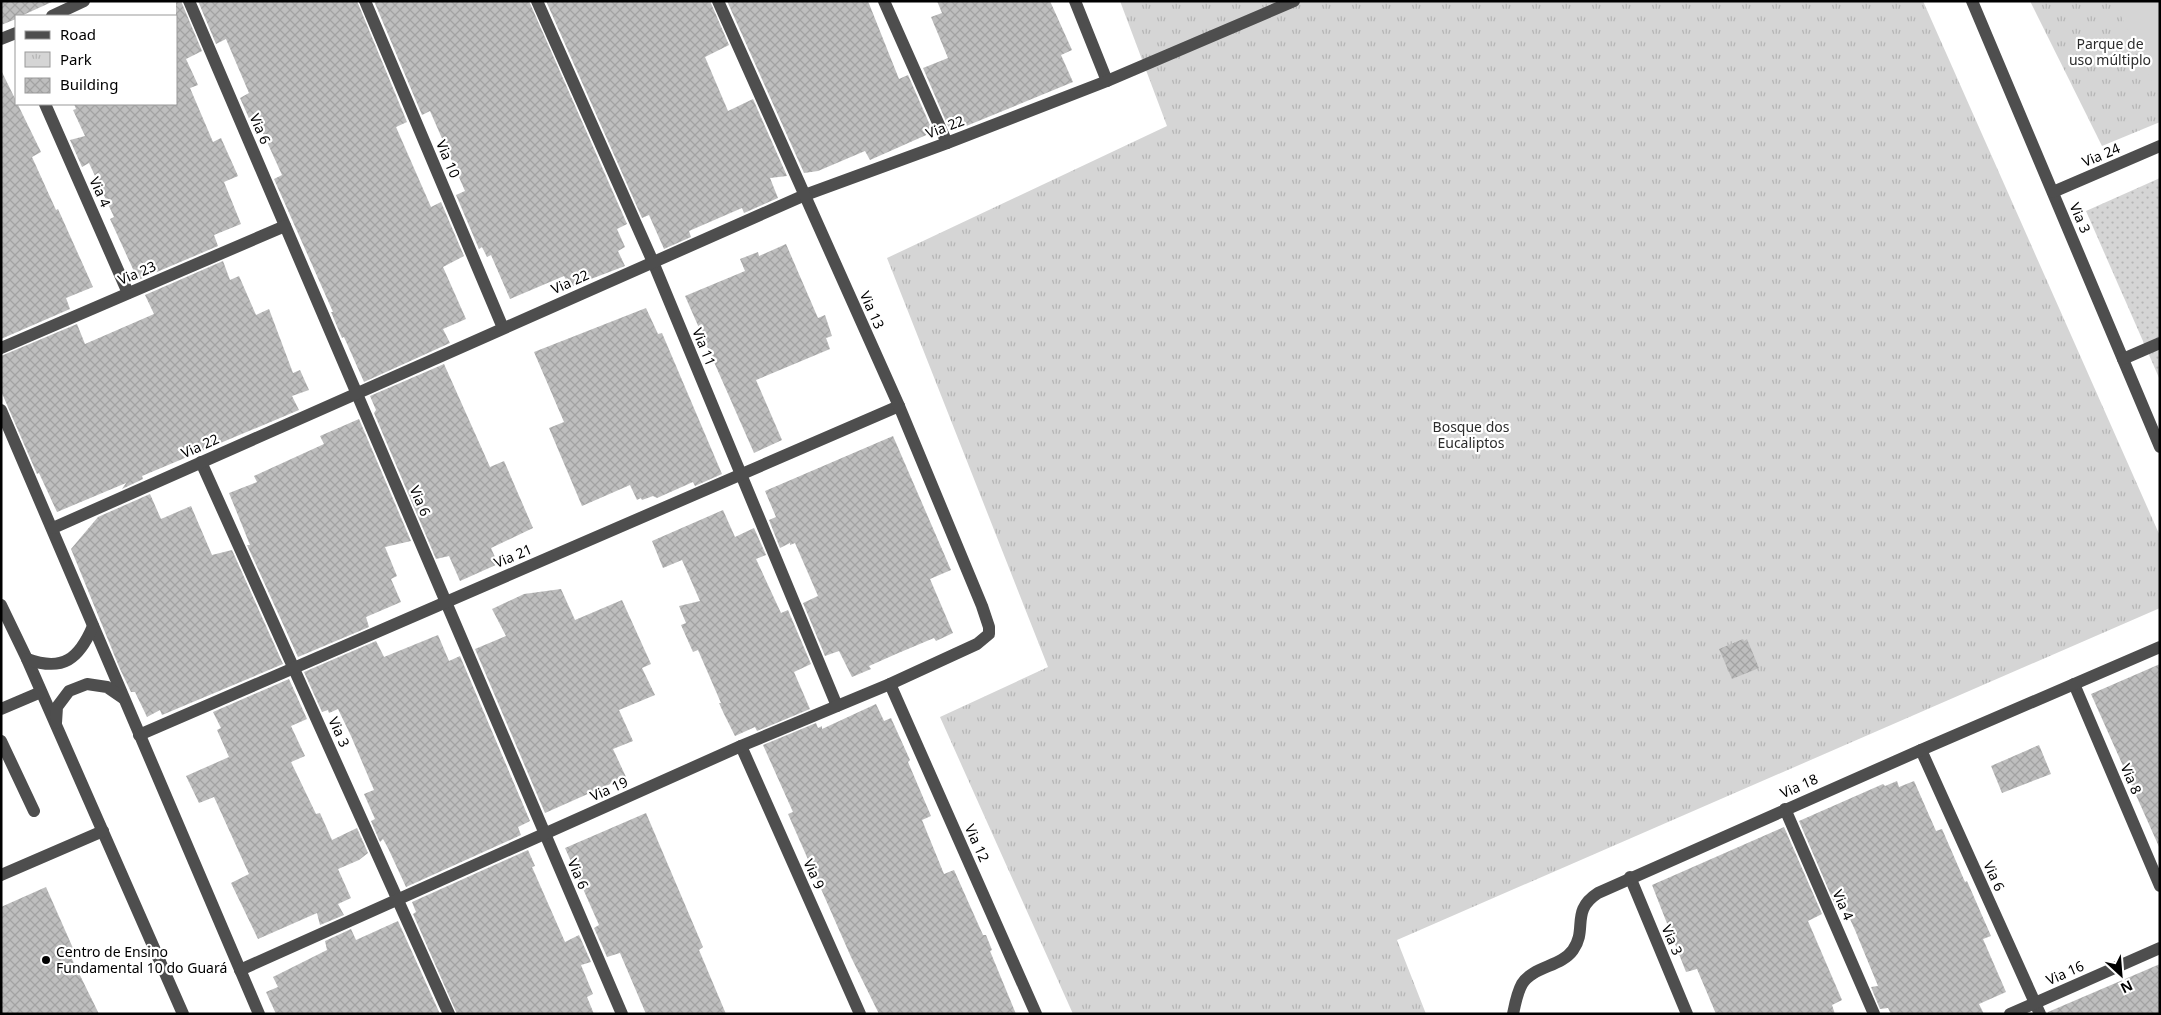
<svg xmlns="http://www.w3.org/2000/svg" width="2161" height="1015" font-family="'Noto Sans',sans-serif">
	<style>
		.grass { fill: url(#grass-dots) }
		.park { fill: url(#park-tufts) }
		.pitch { fill: #d5d5d5 }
		.building { fill: url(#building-cross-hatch) }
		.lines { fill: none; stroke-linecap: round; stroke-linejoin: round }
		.minor { stroke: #4e4e4e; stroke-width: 12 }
		.poi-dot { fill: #000; stroke: #fff; stroke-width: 2 }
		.labels { text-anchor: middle; stroke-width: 4.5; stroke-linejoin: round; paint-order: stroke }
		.park-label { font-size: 14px; fill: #2c2c2c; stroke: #fff }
		.street-label { font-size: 14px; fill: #000; stroke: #fff }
		.poi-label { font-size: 14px; fill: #000; stroke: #fff; text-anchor: start }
	</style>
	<defs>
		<pattern id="grass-dots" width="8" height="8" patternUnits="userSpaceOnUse" patternTransform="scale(1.25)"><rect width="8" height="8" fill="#d5d5d5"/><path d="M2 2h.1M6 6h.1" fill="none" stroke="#b5b5b5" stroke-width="1.8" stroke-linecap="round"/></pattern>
		<pattern id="park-tufts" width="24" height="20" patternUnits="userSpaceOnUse" patternTransform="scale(1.25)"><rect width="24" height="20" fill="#d5d5d5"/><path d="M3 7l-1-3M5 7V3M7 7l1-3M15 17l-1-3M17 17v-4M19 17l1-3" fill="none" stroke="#b5b5b5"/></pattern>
		<pattern id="building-cross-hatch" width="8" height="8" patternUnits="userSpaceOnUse" patternTransform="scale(1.25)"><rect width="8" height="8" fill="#bebebe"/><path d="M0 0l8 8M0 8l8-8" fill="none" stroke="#a2a2a2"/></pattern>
	</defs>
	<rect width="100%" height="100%" fill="#fff"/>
	<path class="grass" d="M 2160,178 L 2160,380 L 2086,211 Z"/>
	<g class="park">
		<path d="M 1120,1 L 1923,1 L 2160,536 L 2160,608 L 1397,940 L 1426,1014 L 1073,1014 L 940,717 L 1048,667 L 887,258 L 1167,126 Z"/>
		<path d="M 2030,1 L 2160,1 L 2160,122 L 2102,146 Z"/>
	</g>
	<path class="pitch" d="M 2114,1 L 2160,1 L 2160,97 L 2159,97 Z"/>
	<g class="building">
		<path d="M 1,1 L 54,1 L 21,16 L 16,16 L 16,19 L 1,25 Z"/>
		<path d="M 176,1 L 181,1 L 202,51 L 186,59 L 198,85 L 190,88 L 213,142 L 221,138 L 238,176 L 224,182 L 241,224 L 214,235 L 218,246 L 138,280 L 110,219 L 114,217 L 89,163 L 82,167 L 70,140 L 85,136 L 73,110 L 76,109 L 74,104 L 176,104 Z"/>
		<path d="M 198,1 L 357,1 L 407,122 L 396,127 L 431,207 L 441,202 L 464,256 L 443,267 L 466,319 L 443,329 L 450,343 L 364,382 L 344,337 L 342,338 L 331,312 L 333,312 L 274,179 L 282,175 L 258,122 L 252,125 L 240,98 L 249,93 L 226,39 L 216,44 Z"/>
		<path d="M 374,1 L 529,1 L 627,224 L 617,229 L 625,247 L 618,251 L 625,266 L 570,287 L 564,276 L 510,299 L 491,255 L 487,257 L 482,247 L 479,249 L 456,195 L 465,191 L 430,111 L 422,115 Z"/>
		<path d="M 546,1 L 710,1 L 729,45 L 705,57 L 728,111 L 753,99 L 787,176 L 770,178 L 778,198 L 744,213 L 742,208 L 689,231 L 691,237 L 664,249 L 649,215 L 642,218 Z"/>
		<path d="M 727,1 L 868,1 L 899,79 L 908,75 L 933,132 L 870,160 L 865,151 L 818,171 L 804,173 Z"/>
		<path d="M 937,1 L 1050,1 L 1072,50 L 1061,55 L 1073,82 L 954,131 L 948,126 L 923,68 L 948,58 L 931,17 L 942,13 Z"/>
		<path d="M 1,70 L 41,152 L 32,157 L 56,210 L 58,209 L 93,287 L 66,298 L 70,309 L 1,339 Z"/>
		<path d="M 786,244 L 818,318 L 825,315 L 832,336 L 826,338 L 830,349 L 756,380 L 782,440 L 754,453 L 685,296 L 745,271 L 740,259 L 758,252 L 759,256 Z"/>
		<path d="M 223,261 L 230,280 L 239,276 L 256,315 L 269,309 L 293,373 L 300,370 L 309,390 L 292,396 L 299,410 L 142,476 L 143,479 L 122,489 L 126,483 L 57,512 L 39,473 L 37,474 L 1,391 L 1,356 L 77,324 L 85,344 L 154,314 L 145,295 Z"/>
		<path d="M 646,308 L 658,334 L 662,333 L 722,474 L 695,486 L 693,482 L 657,498 L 653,496 L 642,500 L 641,498 L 637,500 L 630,485 L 582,506 L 549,428 L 564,422 L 534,352 Z"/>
		<path d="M 444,364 L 490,467 L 504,461 L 533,528 L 491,548 L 498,564 L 460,581 L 449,556 L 436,559 L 374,413 L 376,410 L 370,396 Z"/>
		<path d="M 359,419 L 411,541 L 385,547 L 397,576 L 391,579 L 401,602 L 366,617 L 369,627 L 298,657 L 247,545 L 250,545 L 229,493 L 257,482 L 254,476 L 324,444 L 320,436 Z"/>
		<path d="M 893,436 L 951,570 L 930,579 L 953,633 L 936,641 L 934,638 L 896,654 L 869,666 L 871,669 L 852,677 L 839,651 L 825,656 L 803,603 L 818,596 L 795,543 L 790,545 L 790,543 L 780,548 L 769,520 L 776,517 L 765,491 Z"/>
		<path d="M 150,494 L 161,519 L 191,506 L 212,555 L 232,550 L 283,664 L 162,715 L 160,710 L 147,717 L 135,692 L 131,692 L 120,669 L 71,549 L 98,517 Z"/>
		<path d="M 723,510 L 735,537 L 754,528 L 766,555 L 756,559 L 781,613 L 788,610 L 811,664 L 794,672 L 810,709 L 757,731 L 755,727 L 735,736 L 724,714 L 719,703 L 721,703 L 698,650 L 693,652 L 681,625 L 686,623 L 679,606 L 700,601 L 682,560 L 663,568 L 652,541 Z"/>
		<path d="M 561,589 L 575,620 L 622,600 L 651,664 L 642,668 L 655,695 L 619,710 L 633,741 L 613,749 L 626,777 L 545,813 L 475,649 L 506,636 L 492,609 L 524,594 Z"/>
		<path d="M 438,635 L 449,661 L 460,656 L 530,821 L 518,827 L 521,835 L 406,887 L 388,848 L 383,839 L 380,842 L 371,821 L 375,819 L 364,794 L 374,790 L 351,736 L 338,709 L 329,713 L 328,710 L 322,712 L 304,672 L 376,641 L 384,657 Z"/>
		<path d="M 1743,639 L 1744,641 L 1747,639 L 1759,668 L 1732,679 L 1719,649 Z"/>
		<path d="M 2160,664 L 2160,849 L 2091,694 Z"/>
		<path d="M 289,679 L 307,719 L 291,726 L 305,756 L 291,762 L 316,814 L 320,813 L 332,840 L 357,828 L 368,853 L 359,860 L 338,869 L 351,898 L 338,904 L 344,915 L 320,925 L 317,913 L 258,939 L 231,883 L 249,874 L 214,797 L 199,803 L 186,776 L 229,757 L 217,730 L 221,728 L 213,712 Z"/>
		<path d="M 876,704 L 884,721 L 891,718 L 910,760 L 908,762 L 931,816 L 922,820 L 944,874 L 954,870 L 983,935 L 986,935 L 992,950 L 990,951 L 1016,1014 L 879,1014 L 851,957 L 788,814 L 793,812 L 763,745 L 816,723 L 818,728 L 822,726 L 822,729 Z"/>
		<path d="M 2039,745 L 2051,774 L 2002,793 L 1991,766 Z"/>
		<path d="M 1897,781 L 1899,787 L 1914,781 L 1936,831 L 1942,829 L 1965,882 L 1967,881 L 1991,936 L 1983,939 L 2006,992 L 1979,1004 L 1984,1014 L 1891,1014 L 1888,1008 L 1880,1009 L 1871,987 L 1878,986 L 1855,930 L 1843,904 L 1836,907 L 1799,821 L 1883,784 L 1885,786 Z"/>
		<path d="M 646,813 L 703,947 L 699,950 L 726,1014 L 646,1014 L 620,953 L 607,957 L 594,928 L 599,925 L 565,848 Z"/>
		<path d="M 1784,827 L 1822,914 L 1808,921 L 1842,1000 L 1832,1005 L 1835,1014 L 1716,1014 L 1697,969 L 1686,972 L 1652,885 Z"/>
		<path d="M 528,850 L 535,866 L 532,867 L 565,942 L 579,935 L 591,962 L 581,965 L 593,994 L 587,997 L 594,1014 L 457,1014 L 413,914 L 416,912 L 412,902 Z"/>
		<path d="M 46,887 L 76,955 L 71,957 L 99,1014 L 1,1014 L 1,907 Z"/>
		<path d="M 398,921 L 440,1014 L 276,1014 L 266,992 L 278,987 L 273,977 L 327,950 L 325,941 L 351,929 L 356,940 Z"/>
		<path d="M 2160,964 L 2160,1014 L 2048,1014 L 2048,1012 Z"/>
	</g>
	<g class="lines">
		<g class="minor">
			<path d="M 189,1 L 622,1014"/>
			<path d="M 365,1 L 503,328"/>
			<path d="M 537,1 L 653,262 L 837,706"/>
			<path d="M 884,1 L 947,143"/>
			<path d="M 1075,1 L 1107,81"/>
			<path d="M 1972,1 L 2160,447"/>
			<path d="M 52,16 L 84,1"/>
			<path d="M 1,39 L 16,33"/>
			<path d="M 45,104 L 128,293"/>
			<path d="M 2053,192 L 2160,146"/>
			<path d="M 1,348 L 285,226"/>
			<path d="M 2123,359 L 2160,343"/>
			<path d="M 1,410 L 259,1014"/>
			<path d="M 201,462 L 449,1014"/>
			<path d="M 53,528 L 805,195 L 947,143 L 1107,81 L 1294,1"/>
			<path d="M 1,605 L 27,659 L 183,1014"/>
			<path d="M 27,659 C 63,672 79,659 93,626"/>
			<path d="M 890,684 L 1036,1014"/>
			<path d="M 2074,684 L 2160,886"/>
			<path d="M 1,709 L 41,692"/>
			<path d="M 56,723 L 57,707 L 69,691 L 87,684 L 107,687 L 123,698"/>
			<path d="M 139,735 L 899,406"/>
			<path d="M 1,741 L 34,811"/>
			<path d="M 741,746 L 860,1014"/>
			<path d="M 1921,750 L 2040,1014"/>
			<path d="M 1785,809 L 1874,1014"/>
			<path d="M 1,875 L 103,831"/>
			<path d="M 1630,877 L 1687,1014"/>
			<path d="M 240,970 L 741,746 L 890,684 L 977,644 L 989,634 L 989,627 L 982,606 L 899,406 L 718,1"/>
			<path d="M 1513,1014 C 1515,1004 1517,993 1522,984 C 1533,966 1561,967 1573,950 C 1588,929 1570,911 1598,893 L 1921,750 L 2160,647"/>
			<path d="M 2010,1014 L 2160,948"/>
		</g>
	</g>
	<circle class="poi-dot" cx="46" cy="960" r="5"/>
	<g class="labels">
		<g class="park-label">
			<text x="2110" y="49">Parque de<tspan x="2110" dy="16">uso múltiplo</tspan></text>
			<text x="1471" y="432">Bosque dos<tspan x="1471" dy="16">Eucaliptos</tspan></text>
		</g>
		<g class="street-label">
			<text transform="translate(945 127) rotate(-21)" y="5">Via 22</text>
			<text transform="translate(260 129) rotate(67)" y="5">Via 6</text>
			<text transform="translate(2101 155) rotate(-23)" y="5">Via 24</text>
			<text transform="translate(448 159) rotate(67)" y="5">Via 10</text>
			<text transform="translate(100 192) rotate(66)" y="5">Via 4</text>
			<text transform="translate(2080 218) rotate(67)" y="5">Via 3</text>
			<text transform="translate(137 273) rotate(-23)" y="5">Via 23</text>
			<text transform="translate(570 282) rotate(-24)" y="5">Via 22</text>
			<text transform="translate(872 310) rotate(66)" y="5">Via 13</text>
			<text transform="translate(704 347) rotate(68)" y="5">Via 11</text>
			<text transform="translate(200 446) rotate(-24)" y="5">Via 22</text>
			<text transform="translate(420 501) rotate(67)" y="5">Via 6</text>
			<text transform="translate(513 556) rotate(-23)" y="5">Via 21</text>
			<text transform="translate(339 732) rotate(66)" y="5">Via 3</text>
			<text transform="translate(2131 779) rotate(67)" y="5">Via 8</text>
			<text transform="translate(1799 786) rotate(-24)" y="5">Via 18</text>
			<text transform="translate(609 789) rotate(-24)" y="5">Via 19</text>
			<text transform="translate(977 843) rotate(66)" y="5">Via 12</text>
			<text transform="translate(578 874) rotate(67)" y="5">Via 6</text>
			<text transform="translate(814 874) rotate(66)" y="5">Via 9</text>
			<text transform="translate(1994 876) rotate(66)" y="5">Via 6</text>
			<text transform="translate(1843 905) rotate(67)" y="5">Via 4</text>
			<text transform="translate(1672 940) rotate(67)" y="5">Via 3</text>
			<text transform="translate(2065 973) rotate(-24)" y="5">Via 16</text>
		</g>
		<g class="poi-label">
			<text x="56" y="957">Centro de Ensino<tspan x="56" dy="16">Fundamental 10 do Guará</tspan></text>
		</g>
	</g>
	<rect width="2161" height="1015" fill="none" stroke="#000000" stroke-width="5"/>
	<rect x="15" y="15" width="162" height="90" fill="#ffffff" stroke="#999999"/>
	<rect x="25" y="31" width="25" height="8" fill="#4e4e4e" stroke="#999999"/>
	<text x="60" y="40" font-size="15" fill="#000000">Road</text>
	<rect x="25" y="52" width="25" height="15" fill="url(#park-tufts)" stroke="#999999"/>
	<text x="60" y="65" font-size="15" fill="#000000">Park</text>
	<rect x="25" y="78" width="25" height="15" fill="url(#building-cross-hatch)" stroke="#999999"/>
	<text x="60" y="90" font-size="15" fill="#000000">Building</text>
	<g transform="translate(2121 975) rotate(154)" stroke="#ffffff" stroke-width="4" paint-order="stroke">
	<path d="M0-4L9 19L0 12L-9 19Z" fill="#000000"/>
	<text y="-8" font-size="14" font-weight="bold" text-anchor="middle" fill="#000000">N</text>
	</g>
</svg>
